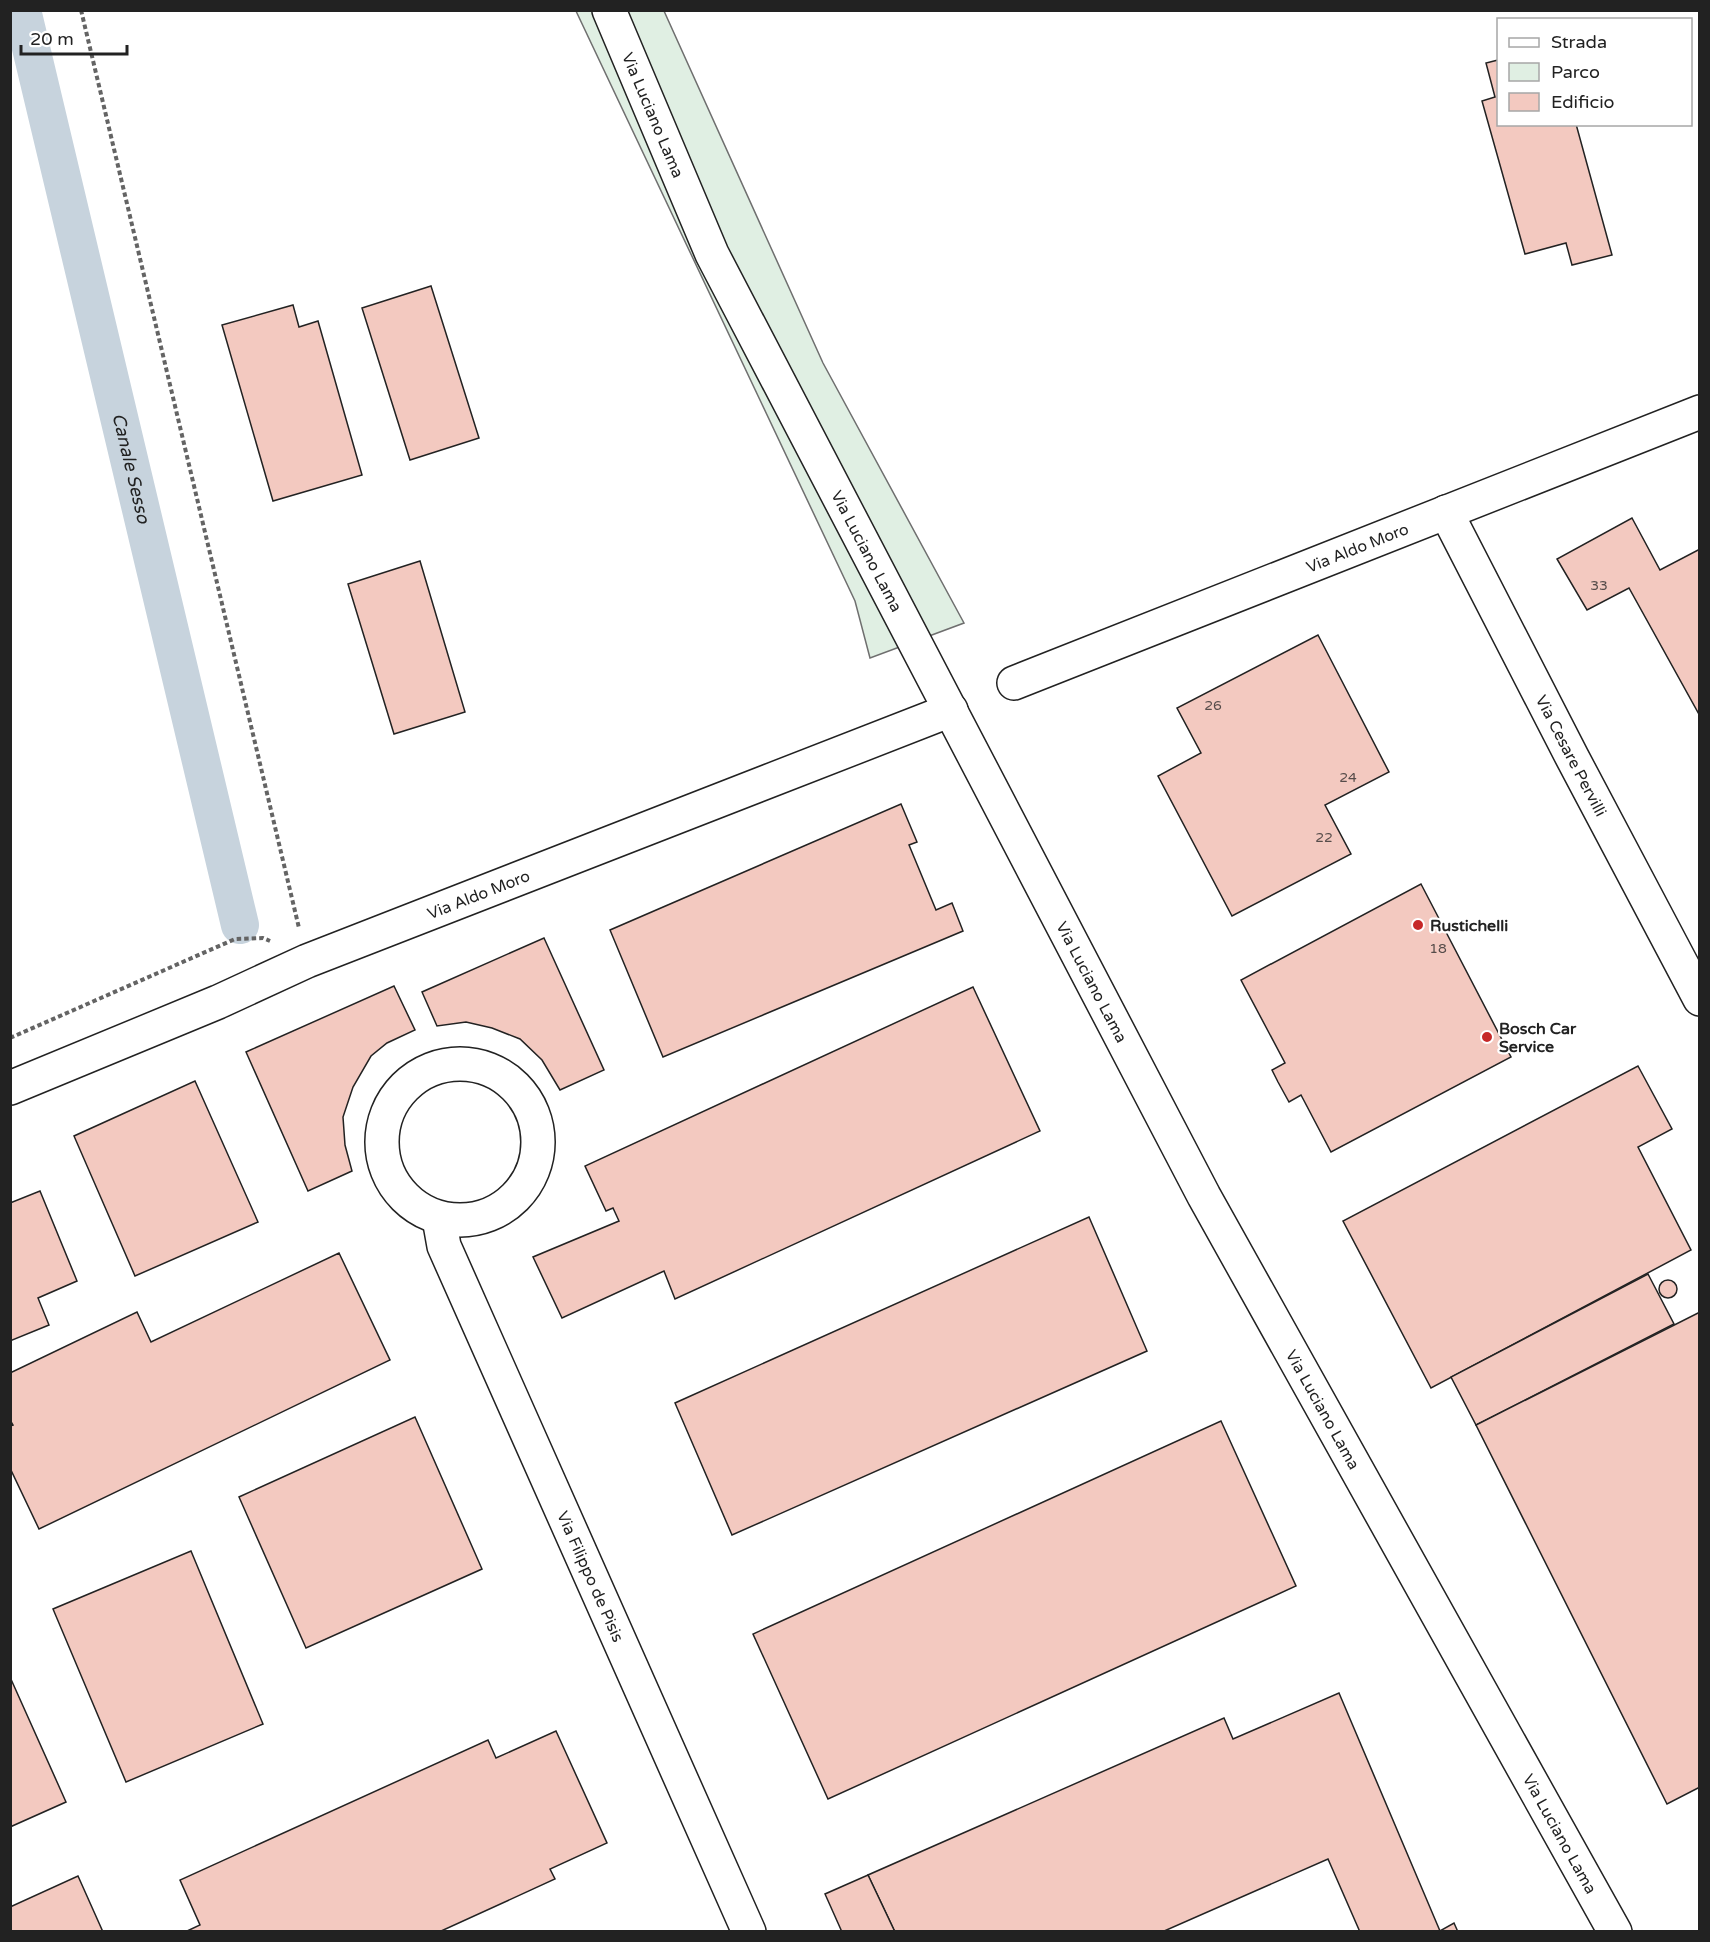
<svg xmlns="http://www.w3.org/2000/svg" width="1710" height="1942" font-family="'Varela Round',sans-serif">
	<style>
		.green { fill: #e0efe3; stroke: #6f6f6f; stroke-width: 1.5 }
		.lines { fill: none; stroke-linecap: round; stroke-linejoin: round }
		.canal { stroke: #c7d3dd; stroke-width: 38 }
		.building { fill: #f3c9c0; stroke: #222; stroke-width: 1.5 }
		.minor-casing { stroke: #222; stroke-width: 36 }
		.path { stroke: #646464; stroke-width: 4; stroke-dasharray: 4.5 3; stroke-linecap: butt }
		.minor { stroke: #fff; stroke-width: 33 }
		.poi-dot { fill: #c62828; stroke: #fff; stroke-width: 2 }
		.labels { text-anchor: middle; stroke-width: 4.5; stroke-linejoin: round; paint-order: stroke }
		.number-label { font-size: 14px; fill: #564c4a }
		.street-label { font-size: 16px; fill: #222; stroke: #fff }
		.poi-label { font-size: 16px; font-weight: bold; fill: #222; stroke: #fff; text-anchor: start }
		.water-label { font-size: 18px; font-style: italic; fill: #222; stroke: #fff }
	</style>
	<rect width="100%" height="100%" fill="#fff"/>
	<path class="green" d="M 576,11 L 664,11 L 823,363 L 964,623 L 870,658 L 855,601 Z"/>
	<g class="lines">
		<path class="canal" id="s1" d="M 22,10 L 240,925"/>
	</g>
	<g class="building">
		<path d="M 1498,60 L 1498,124 L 1576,124 L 1612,255 L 1572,265 L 1566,243 L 1525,254 L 1482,101 L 1495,97 L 1486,63 Z"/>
		<path d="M 431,286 L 479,438 L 410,460 L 362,308 Z"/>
		<path d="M 293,305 L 299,327 L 318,321 L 362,475 L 273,501 L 222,325 Z"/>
		<path d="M 1632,518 L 1660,570 L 1700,549 L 1700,716 L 1629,588 L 1587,610 L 1557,559 Z"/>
		<path d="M 420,561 L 465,712 L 394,734 L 348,584 Z"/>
		<path d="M 1318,635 L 1389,772 L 1325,805 L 1351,854 L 1232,916 L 1158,776 L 1201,753 L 1177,708 Z"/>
		<path d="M 901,804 L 917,842 L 909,845 L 936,910 L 952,903 L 963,931 L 663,1057 L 610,930 Z"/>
		<path d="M 1421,884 L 1511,1057 L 1331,1152 L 1301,1095 L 1289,1102 L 1278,1082 L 1272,1070 L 1285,1063 L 1241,980 Z"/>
		<path d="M 544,938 L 604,1070 L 560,1090 L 542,1060 L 520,1039 L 492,1028 L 466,1022 L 437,1026 L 422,992 Z"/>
		<path d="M 394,986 L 415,1030 L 387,1043 L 371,1056 L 353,1087 L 343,1117 L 345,1145 L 352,1171 L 308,1191 L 246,1052 Z"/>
		<path d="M 973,987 L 1040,1131 L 675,1299 L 664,1271 L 562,1318 L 533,1257 L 619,1221 L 613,1208 L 606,1211 L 585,1166 Z"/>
		<path d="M 1638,1066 L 1672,1129 L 1638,1147 L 1691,1250 L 1431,1388 L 1343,1221 Z"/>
		<path d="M 195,1081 L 258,1222 L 135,1276 L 74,1136 Z"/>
		<path d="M 40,1191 L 77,1281 L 38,1298 L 49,1325 L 10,1341 L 10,1203 Z"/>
		<path d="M 1089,1217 L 1147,1351 L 732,1535 L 675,1403 Z"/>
		<path d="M 339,1253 L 390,1360 L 39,1529 L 10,1468 L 10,1426 L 13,1425 L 10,1420 L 10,1373 L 137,1312 L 151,1342 Z"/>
		<path d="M 1648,1274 L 1674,1324 L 1476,1425 L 1451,1377 Z"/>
		<circle cx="1668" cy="1289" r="9"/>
		<path d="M 1700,1312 L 1700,1787 L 1667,1804 L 1476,1425 Z"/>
		<path d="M 415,1417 L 482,1569 L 306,1648 L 239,1497 Z"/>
		<path d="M 1221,1421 L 1296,1586 L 828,1799 L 753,1634 Z"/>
		<path d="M 191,1551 L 263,1724 L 126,1782 L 53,1609 Z"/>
		<path d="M 10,1677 L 66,1802 L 10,1827 Z"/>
		<path d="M 1339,1693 L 1440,1931 L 1454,1923 L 1458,1932 L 1360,1932 L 1328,1859 L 1162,1932 L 895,1932 L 868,1875 L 1224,1718 L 1233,1739 Z"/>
		<path d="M 556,1731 L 607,1843 L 550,1869 L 555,1879 L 439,1932 L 185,1932 L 200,1925 L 180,1880 L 488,1740 L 496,1758 Z"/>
		<path d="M 868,1875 L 895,1932 L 842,1932 L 825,1894 Z"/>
		<path d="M 78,1876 L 103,1932 L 10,1932 L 10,1907 Z"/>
	</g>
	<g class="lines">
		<defs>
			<g id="minor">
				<path id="s2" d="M 609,10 L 712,254 L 1204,1196 L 1615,1932"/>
				<path id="s3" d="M 1446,512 L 1572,757 L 1700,999"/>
				<path id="s4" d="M 1014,683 L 1700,412"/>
				<circle cx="460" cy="1142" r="78"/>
				<path id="s5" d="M 10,1088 L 218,1002 L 307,961 L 951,710"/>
				<path id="s6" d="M 439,1218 L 444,1246 L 749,1932"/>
			</g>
		</defs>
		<use href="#minor" class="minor-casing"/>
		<g class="path">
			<path d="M 81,10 L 299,928"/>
			<path d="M 10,1038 L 235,939 L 263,938 L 270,941"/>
		</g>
		<use href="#minor" class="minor"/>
	</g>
	<g class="poi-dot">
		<circle cx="1418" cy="925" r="6"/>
		<circle cx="1487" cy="1037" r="6"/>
	</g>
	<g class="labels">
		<g class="number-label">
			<text x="1599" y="590">33</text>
			<text x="1213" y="710">26</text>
			<text x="1348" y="782">24</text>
			<text x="1324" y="842">22</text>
			<text x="1438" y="953">18</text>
		</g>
		<g class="street-label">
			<text dy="6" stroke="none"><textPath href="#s2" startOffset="114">Via Luciano Lama</textPath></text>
			<text dy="6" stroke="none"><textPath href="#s4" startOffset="369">Via Aldo Moro</textPath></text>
			<text dy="6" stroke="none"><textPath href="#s2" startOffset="600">Via Luciano Lama</textPath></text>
			<text dy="6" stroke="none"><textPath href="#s3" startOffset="274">Via Cesare Pervilli</textPath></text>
			<text dy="6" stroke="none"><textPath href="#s5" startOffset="507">Via Aldo Moro</textPath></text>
			<text dy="6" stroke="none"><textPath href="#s2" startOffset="1086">Via Luciano Lama</textPath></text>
			<text dy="6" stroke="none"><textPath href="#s2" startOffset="1572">Via Luciano Lama</textPath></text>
			<text dy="6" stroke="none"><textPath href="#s6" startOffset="390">Via Filippo de Pisis</textPath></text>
			<text dy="6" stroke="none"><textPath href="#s2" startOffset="2058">Via Luciano Lama</textPath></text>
		</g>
		<g class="poi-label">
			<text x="1430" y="931">Rustichelli</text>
			<text x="1499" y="1034">Bosch Car<tspan x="1499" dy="18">Service</tspan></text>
		</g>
		<g class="water-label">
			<text dy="6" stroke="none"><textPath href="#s1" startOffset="471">Canale Sesso</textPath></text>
		</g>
	</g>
	<rect width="1710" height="1942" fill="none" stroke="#222222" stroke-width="24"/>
	<rect x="1497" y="18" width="195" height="108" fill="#ffffff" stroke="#a7a7a7" stroke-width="1.5"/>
	<rect x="1509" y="38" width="30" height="9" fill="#ffffff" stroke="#a7a7a7" stroke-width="1.5"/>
	<text x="1551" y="48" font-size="18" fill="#222222">Strada</text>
	<rect x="1509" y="63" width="30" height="18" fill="#e0efe3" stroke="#a7a7a7" stroke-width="1.5"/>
	<text x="1551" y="78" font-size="18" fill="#222222">Parco</text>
	<rect x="1509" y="93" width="30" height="18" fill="#f3c9c0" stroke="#a7a7a7" stroke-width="1.5"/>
	<text x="1551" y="108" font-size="18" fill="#222222">Edificio</text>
	<path d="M21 45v9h106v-9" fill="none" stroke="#222222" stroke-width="3"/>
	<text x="30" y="45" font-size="18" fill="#222222" stroke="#ffffff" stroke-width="4.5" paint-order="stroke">20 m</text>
</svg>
